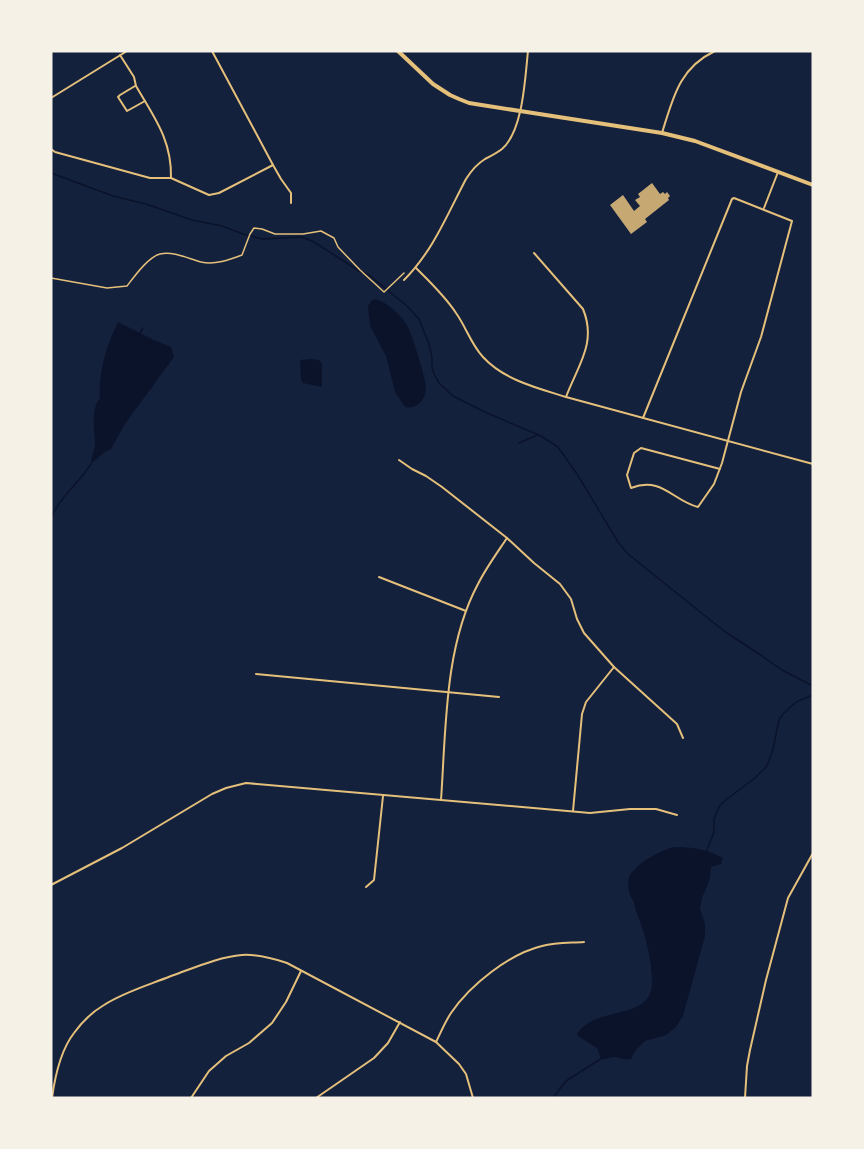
<svg xmlns="http://www.w3.org/2000/svg" width="864" height="1149" font-family="'Alegreya Sans',sans-serif">
	<style>
		.water { fill: #0b132b }
		.lines { fill: none; stroke-linecap: round; stroke-linejoin: round }
		.stream { stroke: #0b132b; stroke-width: 1.5 }
		.building { fill: #c6a872 }
		.path { stroke: #e5c07b; stroke-width: 1.5 }
		.minor { stroke: #e5c07b; stroke-width: 2 }
		.secondary { stroke: #e5c07b; stroke-width: 4 }
	</style>
	<rect width="100%" height="100%" fill="#14213d"/>
	<g class="water">
		<path d="M 375,299 C 387,302 401,315 407,325 C 412,334 426,378 426,388 C 426,399 417,410 405,407 L 395,392 L 386,356 L 370,326 L 368,306 L 372,300 Z"/>
		<path d="M 118,322 L 154,340 L 171,347 L 174,357 L 125,424 L 111,449 L 105,452 L 91,464 C 91,457 94,452 95,445 C 95,431 90,410 100,398 C 98,373 107,344 118,322 Z"/>
		<path d="M 311,359 L 319,360 L 322,364 L 322,387 L 303,383 L 301,379 L 300,360 Z"/>
		<path d="M 674,847 C 692,847 707,849 723,858 L 721,864 L 711,867 L 710,879 L 702,898 L 700,908 L 705,924 L 705,936 L 683,1016 L 676,1027 L 666,1035 L 645,1041 L 636,1050 L 631,1059 C 624,1061 620,1057 614,1057 C 608,1058 606,1060 601,1059 L 597,1048 L 579,1037 L 577,1034 C 595,1005 652,1021 652,983 C 652,964 647,942 641,924 C 638,916 635,910 634,902 C 629,896 626,882 630,875 C 637,863 661,850 674,847 Z"/>
	</g>
	<g class="lines">
		<g class="stream">
			<path d="M 51,173 L 113,196 L 146,204 L 192,220 L 222,226 L 243,234 L 263,239 L 302,237 L 314,242 L 359,271 L 369,275 L 407,306 L 419,319 L 429,344 L 432,358 L 432,368 L 435,376 L 440,384 L 453,396 L 487,413 L 541,436 L 558,447 L 577,474 L 618,542 L 628,554 L 724,631 L 762,656 L 782,670 L 813,686"/>
			<path d="M 140,333 L 143,328"/>
			<path d="M 519,443 L 537,435"/>
			<path d="M 51,518 C 60,497 79,483 91,464"/>
			<path d="M 707,850 L 714,832 L 714,819 L 720,805 L 727,799 L 755,778 L 767,766 L 773,749 L 779,720 L 783,714 L 796,702 L 813,695"/>
			<path d="M 553,1098 L 566,1081 L 602,1058"/>
		</g>
	</g>
	<path class="building" d="M 652,183 L 660,194 L 663,192 L 665,194 L 667,192 L 670,196 L 668,198 L 669,200 L 645,219 L 647,222 L 631,234 L 610,205 L 623,195 L 634,211 L 640,206 L 635,200 L 640,197 L 638,194 Z"/>
	<g class="lines">
		<path class="path" d="M 51,278 L 107,288 L 127,286 C 134,277 148,257 160,254 C 174,251 189,259 201,262 C 215,265 229,260 242,255 L 250,234 L 254,228 L 262,229 L 275,234 L 303,234 L 321,231 L 334,238 L 338,247 L 360,270 L 384,292 L 404,273"/>
		<g class="minor">
			<path d="M 212,51 L 273,165"/>
			<path d="M 120,55 L 134,77 L 136,86 C 154,117 172,140 171,178"/>
			<path d="M 135,86 L 120,95 L 118,97 L 127,111 L 145,101"/>
			<path d="M 51,98 L 127,51"/>
			<path d="M 662,133 C 673,98 679,68 715,51"/>
			<path d="M 51,149 L 55,152 L 150,178 L 171,178 L 209,195 L 219,193 L 273,165 L 281,179 L 291,193 L 291,203"/>
			<path d="M 764,208 L 778,172"/>
			<path d="M 534,253 L 583,309 C 597,343 578,365 566,397"/>
			<path d="M 416,268 C 430,282 445,296 456,313 C 466,327 471,344 483,357 C 504,380 537,388 566,397 L 813,464"/>
			<path d="M 404,280 C 433,251 447,215 466,179 C 471,171 477,164 485,159 C 491,156 497,153 502,149 C 523,131 525,79 528,51"/>
			<path d="M 643,418 L 732,199 L 734,198 L 792,221 L 761,337 L 741,392 L 722,463 L 714,484 L 698,507 C 673,501 662,476 631,488 L 627,475 L 634,453 L 641,448 L 720,469"/>
			<path d="M 399,460 L 412,469 L 426,476 L 442,487 L 507,538 L 534,563 L 560,584 L 571,599 L 577,619 L 584,633 L 614,667 L 677,724 L 683,738"/>
			<path d="M 379,577 L 466,611"/>
			<path d="M 256,674 L 499,697"/>
			<path d="M 441,800 C 446,731 444,647 478,584 C 486,568 497,553 507,538"/>
			<path d="M 573,811 L 582,714 L 586,702 L 614,667"/>
			<path d="M 51,885 L 122,848 L 212,794 L 226,788 L 246,783 L 590,813 L 630,809 L 656,809 L 677,815"/>
			<path d="M 366,887 L 374,880 L 383,796"/>
			<path d="M 436,1042 C 441,1032 445,1022 451,1013 C 470,985 509,954 542,946 C 556,942 570,943 584,942"/>
			<path d="M 52,1098 C 55,1076 60,1051 74,1033 C 82,1022 92,1012 104,1005 C 124,992 149,985 171,976 C 194,968 218,957 242,955 C 257,954 272,958 287,963 L 436,1042 L 459,1064 L 466,1074 L 473,1098"/>
			<path d="M 191,1098 L 209,1071 L 226,1056 L 249,1043 L 272,1023 L 286,1002 L 301,971"/>
			<path d="M 316,1098 L 374,1058 L 388,1043 L 400,1022"/>
			<path d="M 745,1098 L 747,1066 L 750,1050 L 766,980 L 788,898 L 813,853"/>
		</g>
		<path class="secondary" d="M 398,51 L 433,84 L 450,95 L 459,99 L 469,103 L 520,111 L 662,133 L 695,141 L 813,185"/>
	</g>
	<rect width="864" height="1149" fill="none" stroke="#f6f1e7" stroke-width="105"/>
</svg>
